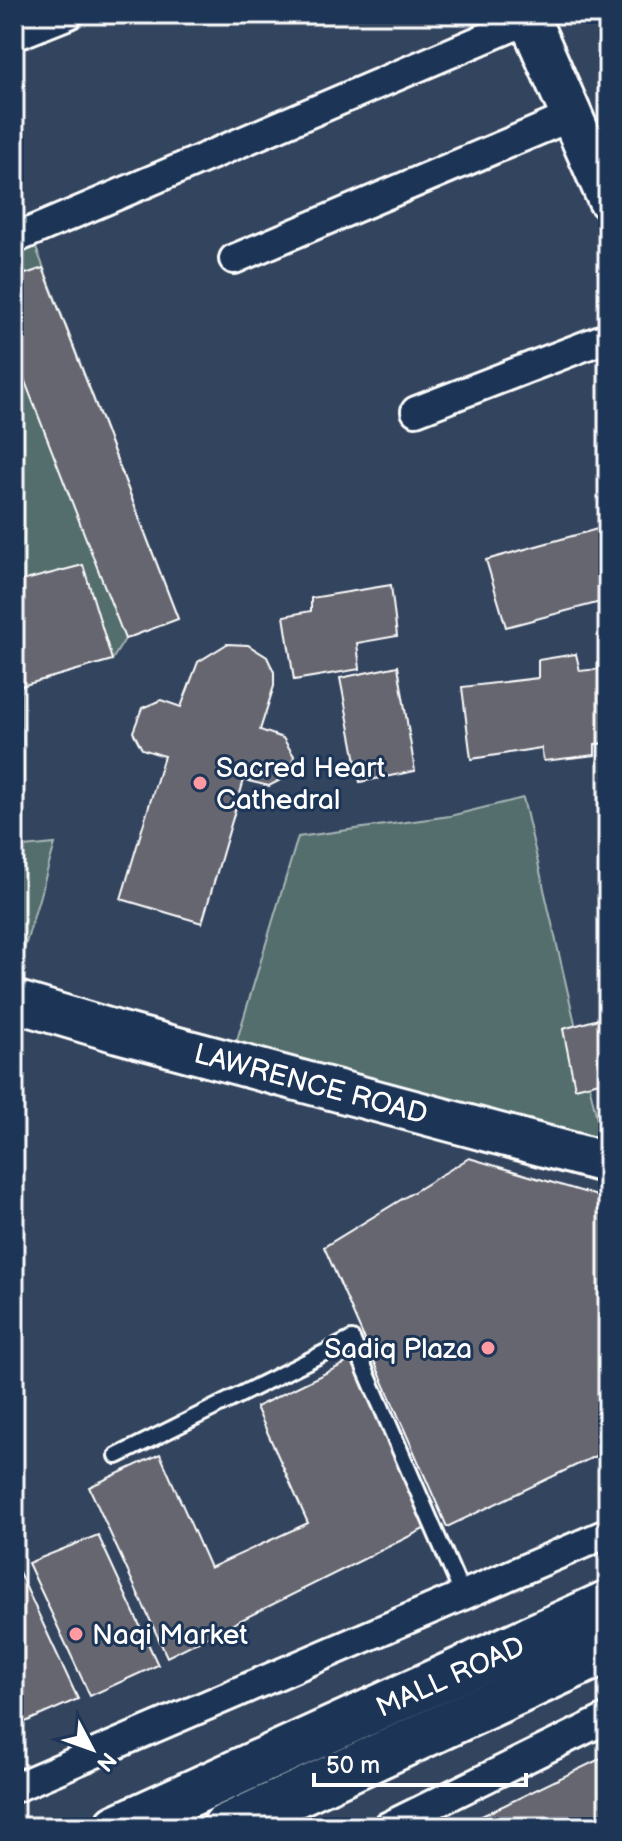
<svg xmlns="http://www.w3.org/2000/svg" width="622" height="1841" font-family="'Balsamiq Sans',sans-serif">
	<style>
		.green { fill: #526e6c; stroke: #a8b6b6; stroke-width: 2 }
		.building { fill: #65666f; stroke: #fff; stroke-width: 2 }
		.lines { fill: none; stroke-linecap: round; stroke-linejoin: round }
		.lane-casing { stroke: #fff; stroke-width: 20 }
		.street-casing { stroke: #fff; stroke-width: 34 }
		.secondary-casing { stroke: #fff; stroke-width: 46 }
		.primary-casing { stroke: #fff; stroke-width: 50 }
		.lane { stroke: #1d3557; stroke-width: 14 }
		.street { stroke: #1d3557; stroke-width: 28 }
		.secondary { stroke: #1d3557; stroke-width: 40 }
		.primary { stroke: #1d3557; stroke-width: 44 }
		.poi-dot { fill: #ff9aa2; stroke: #1d3557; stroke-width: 3 }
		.labels { text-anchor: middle; stroke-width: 6; stroke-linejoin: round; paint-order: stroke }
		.poi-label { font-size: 28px; fill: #fff; stroke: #1d3557; text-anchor: start }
		.street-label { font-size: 28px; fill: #fff; stroke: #1d3557 }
	</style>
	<rect width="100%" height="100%" fill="#33445e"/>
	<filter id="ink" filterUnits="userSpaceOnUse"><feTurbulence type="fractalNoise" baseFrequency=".0125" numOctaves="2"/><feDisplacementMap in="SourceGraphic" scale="16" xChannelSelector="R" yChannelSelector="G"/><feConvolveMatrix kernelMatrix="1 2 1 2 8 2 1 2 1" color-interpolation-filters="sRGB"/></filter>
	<g filter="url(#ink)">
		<g class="green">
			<path d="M 30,232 L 178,619 L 125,639 L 112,660 L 21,686 L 24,847 L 55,844 L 14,984 L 14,239 Z"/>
			<path d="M 523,798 L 607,1162 L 231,1060 L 298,837 L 450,816 Z"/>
		</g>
		<g class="building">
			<path d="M 43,268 L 178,619 L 125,639 L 14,353 L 14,278 Z"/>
			<path d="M 608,526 L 608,600 L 506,627 L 486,560 Z"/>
			<path d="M 83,565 L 112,660 L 14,688 L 14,583 Z"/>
			<path d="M 391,585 L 397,636 L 357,643 L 360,669 L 294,680 L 284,616 L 311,611 L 311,598 Z"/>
			<path d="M 227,644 L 248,645 L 267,657 L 274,672 L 274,686 L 260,730 L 283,738 L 294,756 L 288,776 L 269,786 L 244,780 L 202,923 L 121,899 L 164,756 L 142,749 L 133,732 L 142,708 L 161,700 L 181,707 L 198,662 Z"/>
			<path d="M 576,654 L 580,671 L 608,668 L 608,743 L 595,744 L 595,755 L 544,761 L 541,748 L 471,759 L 462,687 L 538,678 L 538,660 Z"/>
			<path d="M 398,666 L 415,771 L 360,782 L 340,678 Z"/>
			<path d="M 608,1004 L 608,1080 L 575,1088 L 563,1029 L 602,1018 L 598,1006 Z"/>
			<path d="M 469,1158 L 601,1197 L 608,1230 L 608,1450 L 447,1527 L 324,1247 Z"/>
			<path d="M 354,1359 L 428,1527 L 167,1657 L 89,1487 L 160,1454 L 210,1568 L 308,1523 L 256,1407 Z"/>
			<path d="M 98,1535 L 158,1665 L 90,1696 L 28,1563 Z"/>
			<path d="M 18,1570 L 78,1699 L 14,1727 L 14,1571 Z"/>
			<path d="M 608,1755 L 608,1827 L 458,1827 L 486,1814 Z"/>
		</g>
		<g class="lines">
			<defs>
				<path id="lane" d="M 117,1456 L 352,1339 L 463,1596"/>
				<g id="street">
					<path d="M 19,34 L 69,14"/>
					<path d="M 14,239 L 530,19"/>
					<path d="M 234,259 L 572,116"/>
					<path d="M 416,411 L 608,337"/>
					<path d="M 14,1788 L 608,1533"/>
					<path d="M 387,1827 L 608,1718"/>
				</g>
				<g id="secondary">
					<path d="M 527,14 L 608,199"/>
					<path d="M 14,1001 L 118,1032 L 608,1163"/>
				</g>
				<g id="primary">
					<path d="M 117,1827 L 608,1603"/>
					<path d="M 225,1827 L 608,1650"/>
				</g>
			</defs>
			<use href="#lane" class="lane-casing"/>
			<use href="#street" class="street-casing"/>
			<use href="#secondary" class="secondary-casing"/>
			<use href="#primary" class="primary-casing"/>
			<use href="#lane" class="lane"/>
			<use href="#street" class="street"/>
			<use href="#secondary" class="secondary"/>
			<use href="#primary" class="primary"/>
		</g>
	</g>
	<g class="poi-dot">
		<circle cx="200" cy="783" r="8"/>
		<circle cx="488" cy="1348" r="8"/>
		<circle cx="76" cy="1634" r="8"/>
	</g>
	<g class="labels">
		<g class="poi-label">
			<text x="216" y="777">Sacred Heart<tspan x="216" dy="32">Cathedral</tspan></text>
			<text x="472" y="1358" text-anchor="end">Sadiq Plaza</text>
			<text x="92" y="1644">Naqi Market</text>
		</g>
		<g class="street-label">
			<text transform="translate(311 1083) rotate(15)" y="10">LAWRENCE ROAD</text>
			<text transform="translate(450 1676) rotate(-24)" y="10">MALL ROAD</text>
		</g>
	</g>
	<rect width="622" height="1841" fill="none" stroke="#1d3557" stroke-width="48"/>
	<rect x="24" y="24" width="574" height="1793" fill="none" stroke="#fff" stroke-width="3" filter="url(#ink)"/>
	<g transform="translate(92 1749) rotate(131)" stroke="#1d3557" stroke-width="6" paint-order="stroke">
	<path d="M0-6L14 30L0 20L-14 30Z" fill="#ffffff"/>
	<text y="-12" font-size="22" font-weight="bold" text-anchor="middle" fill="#ffffff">N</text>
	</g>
	<path d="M314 1773v12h212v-12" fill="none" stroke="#ffffff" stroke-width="4"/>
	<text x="326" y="1773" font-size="24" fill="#ffffff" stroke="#1d3557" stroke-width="6" paint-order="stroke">50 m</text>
</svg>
